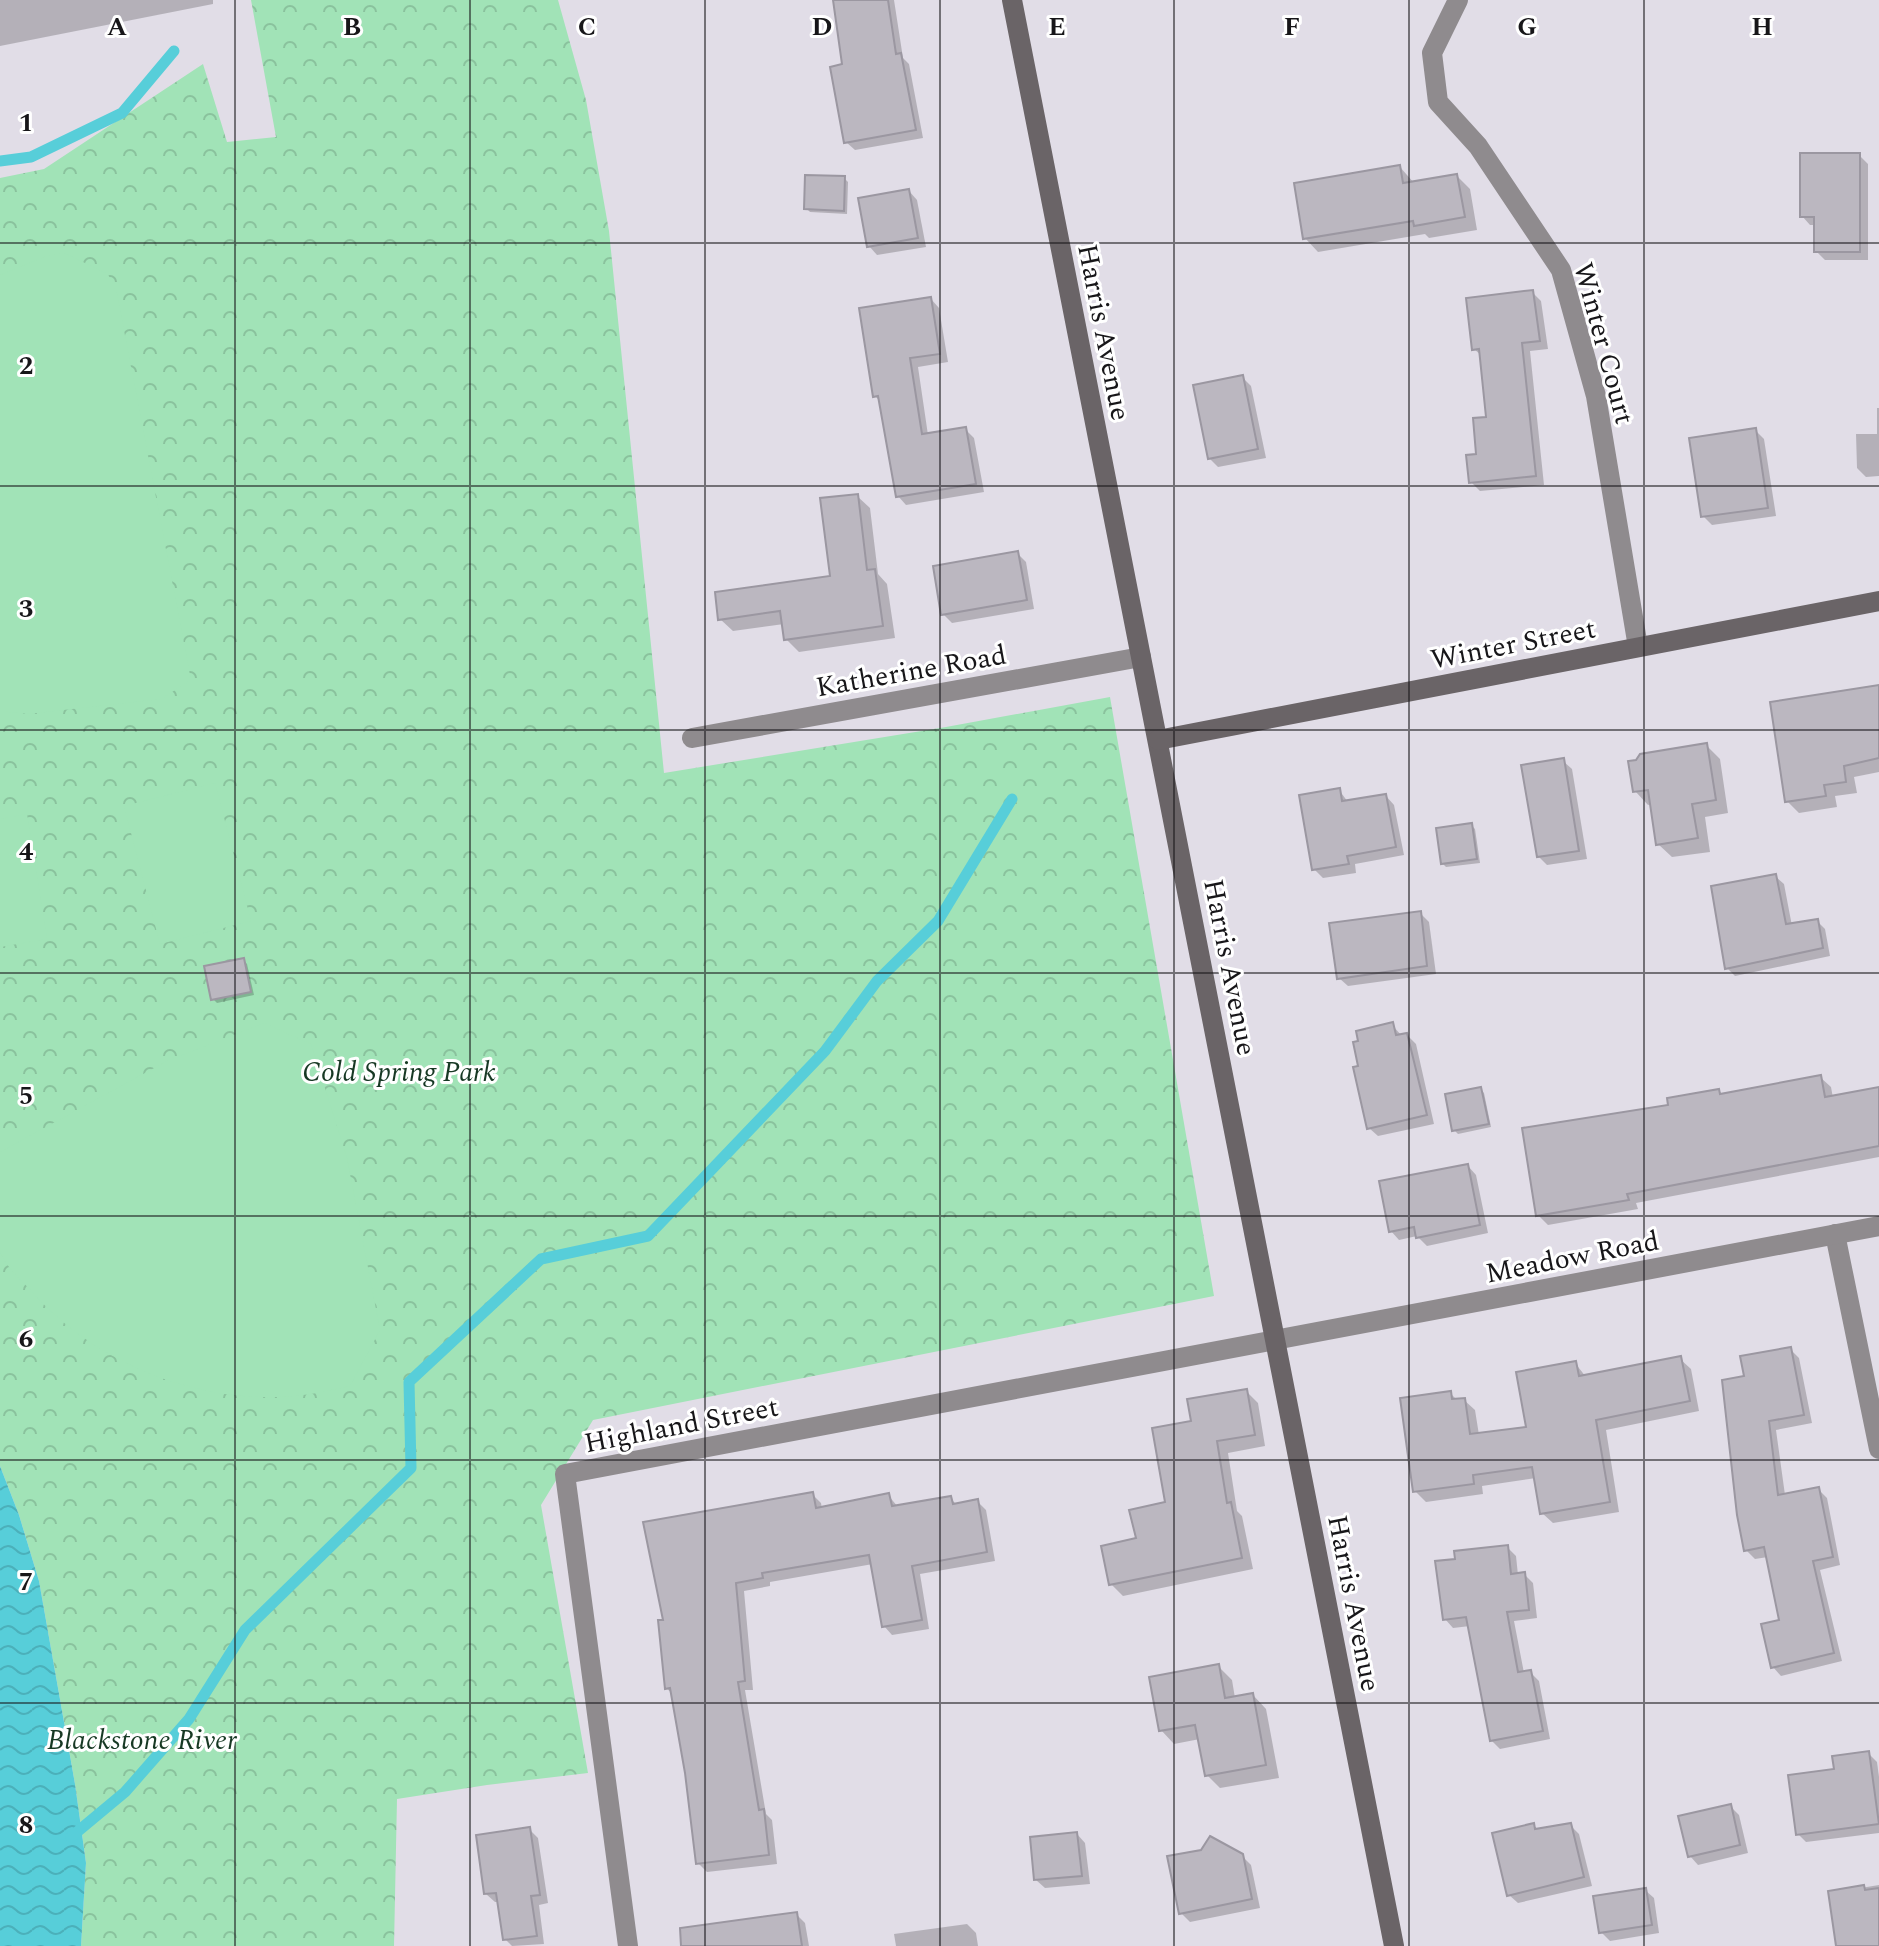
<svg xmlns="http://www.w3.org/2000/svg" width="1879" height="1946" font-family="Spectral,serif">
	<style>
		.forest { fill: url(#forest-crowns) }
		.pitch { fill: #a1e3b7 }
		.water { fill: url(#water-waves) }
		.shadow { fill: #0003 }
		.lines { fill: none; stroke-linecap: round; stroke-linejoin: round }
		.stream { stroke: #57ced9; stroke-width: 11 }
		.building { fill: #bbb7c0; stroke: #9b97a1; stroke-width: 2 }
		.street { stroke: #8f8b8e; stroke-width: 20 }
		.secondary { stroke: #6a6467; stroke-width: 20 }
		.grid { fill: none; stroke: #171619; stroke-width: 2; stroke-opacity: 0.55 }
		.labels { text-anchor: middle; stroke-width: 6; stroke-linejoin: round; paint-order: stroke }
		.street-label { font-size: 28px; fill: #171619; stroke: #fff }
		.park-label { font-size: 28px; font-style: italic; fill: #173924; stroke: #fff }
		.grid-label { font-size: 26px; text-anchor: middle; font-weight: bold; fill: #171619; stroke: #fff; stroke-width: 6; stroke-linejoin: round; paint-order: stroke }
	</style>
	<defs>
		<pattern id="forest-crowns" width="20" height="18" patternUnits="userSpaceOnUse" patternTransform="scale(2)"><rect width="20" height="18" fill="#a1e3b7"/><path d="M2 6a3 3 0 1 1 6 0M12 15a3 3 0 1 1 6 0" fill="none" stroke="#8ac29d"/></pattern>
		<pattern id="water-waves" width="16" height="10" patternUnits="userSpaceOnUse" patternTransform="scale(2)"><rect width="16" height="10" fill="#57ced9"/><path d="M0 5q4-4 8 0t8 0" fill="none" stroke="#4bb0ba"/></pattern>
	</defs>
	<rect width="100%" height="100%" fill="#e1dde7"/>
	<path class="forest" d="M 251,0 L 558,0 L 586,100 L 609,231 L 664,773 L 946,727 L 1110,697 L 1214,1296 L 593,1420 L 541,1505 L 588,1773 L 487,1785 L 397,1799 L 394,1946 L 81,1946 L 86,1863 L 75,1784 L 39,1581 L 19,1515 L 0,1466 L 0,178 L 44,169 L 203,64 L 227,142 L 276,137 Z"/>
	<g class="pitch">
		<path d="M 64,253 L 108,274 L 117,294 L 191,680 L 161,699 L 28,714 L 0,711 L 0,275 L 44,257 Z"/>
		<path d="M 215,783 L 251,921 L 160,944 L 124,806 Z"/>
		<path d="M 27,814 L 47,939 L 0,947 L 0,819 Z"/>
		<path d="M 264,1023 L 311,1044 L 347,1158 L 380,1330 L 350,1386 C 326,1391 302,1397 278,1397 C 188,1400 93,1360 33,1293 C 23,1281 3,1265 0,1250 C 0,1224 0,1179 0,1152 L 167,1061 Z"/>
	</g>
	<path class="water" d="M 0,1466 L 19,1515 L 39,1581 L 75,1784 L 86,1863 L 81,1946 L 0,1946 Z"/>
	<g class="shadow">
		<path d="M 0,0 L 213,0 L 213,4 L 0,46 Z"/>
		<path d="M 835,0 L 894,0 L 903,58 L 909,64 L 923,138 L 855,150 L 846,142 L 844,66 Z"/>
		<path d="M 1859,155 L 1868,164 L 1868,260 L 1825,260 L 1816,251 L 1816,225 L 1810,225 L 1802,216 Z"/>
		<path d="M 1400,167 L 1414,183 L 1457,176 L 1470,189 L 1477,230 L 1429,238 L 1425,234 L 1318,252 L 1305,238 Z"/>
		<path d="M 844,178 L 848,182 L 847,214 L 810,212 L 806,208 Z"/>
		<path d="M 909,191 L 917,200 L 926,247 L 877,255 L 869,246 Z"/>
		<path d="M 1532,292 L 1541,301 L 1548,349 L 1530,351 L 1544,485 L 1480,491 L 1471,482 L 1488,419 L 1482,356 L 1474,349 Z"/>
		<path d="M 931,299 L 939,308 L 948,362 L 918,367 L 928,435 L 965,429 L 974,438 L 984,492 L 906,505 L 898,496 L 881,402 L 875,396 Z"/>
		<path d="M 1242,377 L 1251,386 L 1266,458 L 1218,467 L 1209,458 Z"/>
		<path d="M 1877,408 L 1879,408 L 1879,476 L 1866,477 L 1857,468 L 1856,434 L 1877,434 Z"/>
		<path d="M 1755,430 L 1764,439 L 1776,516 L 1712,525 L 1703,516 Z"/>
		<path d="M 857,496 L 870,508 L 878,574 L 887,584 L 895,638 L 799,652 L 786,639 L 784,624 L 733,631 L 720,619 L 832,577 Z"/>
		<path d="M 1017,553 L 1026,562 L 1034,609 L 952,623 L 943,614 Z"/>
		<path d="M 1879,686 L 1879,772 L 1854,777 L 1857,793 L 1835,796 L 1837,807 L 1799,813 L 1787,801 Z"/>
		<path d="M 1706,745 L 1720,759 L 1728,813 L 1705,817 L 1710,852 L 1672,857 L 1658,844 L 1652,804 L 1648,805 L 1635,791 Z"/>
		<path d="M 1563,761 L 1572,769 L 1587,859 L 1547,865 L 1538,856 Z"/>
		<path d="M 1339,790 L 1348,802 L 1386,796 L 1394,805 L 1404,855 L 1355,864 L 1356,873 L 1323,878 L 1314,869 Z"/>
		<path d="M 1471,825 L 1475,829 L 1480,863 L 1446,867 L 1442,863 Z"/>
		<path d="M 1775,876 L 1784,884 L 1792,926 L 1817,921 L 1825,929 L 1830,956 L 1735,976 L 1727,968 Z"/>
		<path d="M 1420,913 L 1429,922 L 1436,974 L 1348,986 L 1339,978 Z"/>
		<path d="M 243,960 L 247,964 L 254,995 L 217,1003 L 213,999 Z"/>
		<path d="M 1392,1025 L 1402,1036 L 1407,1035 L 1416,1044 L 1434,1124 L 1378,1136 L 1369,1128 L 1361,1067 Z"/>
		<path d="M 1820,1077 L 1831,1087 L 1833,1098 L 1879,1089 L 1879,1157 L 1636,1203 L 1638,1209 L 1548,1225 L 1538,1215 L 1671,1106 L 1718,1091 L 1723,1096 Z"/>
		<path d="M 1480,1089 L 1484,1093 L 1491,1127 L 1458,1134 L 1454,1130 Z"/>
		<path d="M 1468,1166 L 1476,1175 L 1488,1233 L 1427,1246 L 1417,1236 L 1399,1240 L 1391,1231 Z"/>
		<path d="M 1790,1349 L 1799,1358 L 1812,1423 L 1776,1430 L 1785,1495 L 1818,1489 L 1827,1498 L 1840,1565 L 1820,1570 L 1842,1661 L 1781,1676 L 1773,1667 L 1781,1622 L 1768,1557 L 1755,1559 L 1746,1550 L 1746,1378 Z"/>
		<path d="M 1680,1359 L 1691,1369 L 1699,1411 L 1606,1430 L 1619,1512 L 1553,1523 L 1542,1513 L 1536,1478 L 1482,1486 L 1483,1494 L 1426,1502 L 1415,1491 L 1450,1393 L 1458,1401 L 1464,1400 L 1475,1410 L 1479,1435 L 1529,1429 L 1575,1363 L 1586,1377 Z"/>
		<path d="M 1246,1391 L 1258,1403 L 1265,1446 L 1228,1453 L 1237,1511 L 1242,1516 L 1253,1569 L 1123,1596 L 1111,1584 L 1138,1540 L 1167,1504 L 1194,1422 Z"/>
		<path d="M 812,1494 L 821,1503 L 822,1509 L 888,1495 L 898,1507 L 951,1499 L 957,1505 L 977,1501 L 986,1510 L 995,1561 L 920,1574 L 929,1629 L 892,1635 L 884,1626 L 873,1564 L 770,1582 L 770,1586 L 744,1591 L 753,1690 L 745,1690 L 766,1814 L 772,1820 L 777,1864 L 707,1872 L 698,1863 L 687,1773 L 673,1694 L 666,1688 L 666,1622 Z"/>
		<path d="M 1507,1547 L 1516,1556 L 1518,1575 L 1524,1574 L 1533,1583 L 1537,1618 L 1514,1621 L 1524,1673 L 1530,1672 L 1539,1681 L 1550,1739 L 1500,1749 L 1491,1740 L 1470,1626 L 1453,1628 L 1445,1619 L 1457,1560 Z"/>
		<path d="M 1218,1666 L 1232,1680 L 1235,1698 L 1253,1695 L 1266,1709 L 1279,1778 L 1220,1788 L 1207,1775 L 1200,1739 L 1174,1744 L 1161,1730 Z"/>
		<path d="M 1868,1753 L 1877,1762 L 1879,1777 L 1879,1833 L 1806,1842 L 1798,1834 L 1836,1771 Z"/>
		<path d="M 1730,1806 L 1739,1815 L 1748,1853 L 1698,1865 L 1690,1856 Z"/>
		<path d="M 1570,1825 L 1579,1834 L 1592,1886 L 1518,1903 L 1509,1895 L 1534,1826 L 1539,1830 Z"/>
		<path d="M 529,1829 L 538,1838 L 548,1903 L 539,1905 L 544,1944 L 512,1946 L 505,1939 L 500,1902 L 495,1902 L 486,1894 Z"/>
		<path d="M 1077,1834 L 1085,1843 L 1090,1884 L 1045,1888 L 1036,1880 Z"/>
		<path d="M 1242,1856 L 1251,1865 L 1260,1908 L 1190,1922 L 1181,1913 Z"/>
		<path d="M 1879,1885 L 1879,1946 L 1839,1946 L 1830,1893 Z"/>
		<path d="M 1645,1890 L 1654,1898 L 1659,1933 L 1610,1941 L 1601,1932 Z"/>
		<path d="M 796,1914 L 805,1923 L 809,1946 L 710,1946 Z"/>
		<path d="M 967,1924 L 976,1933 L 978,1946 L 896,1946 L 894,1934 Z"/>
	</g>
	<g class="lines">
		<g class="stream">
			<path d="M 0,161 L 31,157 L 122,113 L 174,51"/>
			<path d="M 71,1837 L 125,1792 L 189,1719 L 245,1630 L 411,1468 L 409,1382 L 541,1259 L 648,1236 L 825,1051 L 877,981 L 938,921 L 1012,799"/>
		</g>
	</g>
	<g class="building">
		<path d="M 833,0 L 888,0 L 896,54 L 901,53 L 916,130 L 844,143 L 830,67 L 842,64 Z"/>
		<path d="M 1800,153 L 1860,153 L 1860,252 L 1814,252 L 1814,217 L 1800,217 Z"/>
		<path d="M 1400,165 L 1403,183 L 1457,174 L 1465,217 L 1414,226 L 1413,221 L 1303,239 L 1294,183 Z"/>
		<path d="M 805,175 L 845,176 L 844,211 L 804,209 Z"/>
		<path d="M 909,189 L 918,238 L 867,247 L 858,198 Z"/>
		<path d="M 1533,290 L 1540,341 L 1522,343 L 1536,476 L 1469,483 L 1466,455 L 1476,454 L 1473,418 L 1486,417 L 1479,349 L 1472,350 L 1466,298 Z"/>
		<path d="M 931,297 L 940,354 L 910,358 L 922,434 L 966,427 L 976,484 L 896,497 L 878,396 L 873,397 L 859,308 Z"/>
		<path d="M 1243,375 L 1258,449 L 1208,459 L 1193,385 Z"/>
		<path d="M 1756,428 L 1768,508 L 1701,517 L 1689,438 Z"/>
		<path d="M 858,494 L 867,570 L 875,569 L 883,626 L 784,640 L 780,611 L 718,620 L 715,592 L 830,576 L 820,498 Z"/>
		<path d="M 1018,551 L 1027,600 L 941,615 L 933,566 Z"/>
		<path d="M 1879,685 L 1879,758 L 1844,766 L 1846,782 L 1824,785 L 1826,796 L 1785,802 L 1770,702 Z"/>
		<path d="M 1707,743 L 1716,800 L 1692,804 L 1698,838 L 1656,845 L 1648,790 L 1633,792 L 1628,761 L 1636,760 L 1640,754 Z"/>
		<path d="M 1564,758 L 1579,851 L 1537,857 L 1521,765 Z"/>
		<path d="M 1340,788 L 1342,801 L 1386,794 L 1396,847 L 1347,856 L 1349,864 L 1312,870 L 1299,795 Z"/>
		<path d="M 1472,823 L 1477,859 L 1441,864 L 1436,828 Z"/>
		<path d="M 1776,874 L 1786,924 L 1818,919 L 1823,948 L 1725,969 L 1711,886 Z"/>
		<path d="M 1421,911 L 1427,966 L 1337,979 L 1329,923 Z"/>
		<path d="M 244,958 L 251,992 L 211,1000 L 204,966 Z"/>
		<path d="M 1393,1022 L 1396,1035 L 1407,1033 L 1427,1115 L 1367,1129 L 1353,1067 L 1358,1066 L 1353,1042 L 1358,1041 L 1356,1031 Z"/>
		<path d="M 1821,1075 L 1825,1097 L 1879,1087 L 1879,1146 L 1627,1194 L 1629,1200 L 1536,1216 L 1522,1128 L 1668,1105 L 1667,1098 L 1719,1089 L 1720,1094 Z"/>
		<path d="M 1481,1087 L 1489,1124 L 1452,1131 L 1445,1094 Z"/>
		<path d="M 1468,1164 L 1480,1225 L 1416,1238 L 1414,1227 L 1389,1232 L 1379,1181 Z"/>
		<path d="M 1791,1347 L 1804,1415 L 1769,1421 L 1778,1495 L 1819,1487 L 1833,1557 L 1813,1561 L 1834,1653 L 1771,1668 L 1761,1624 L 1779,1620 L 1764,1547 L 1744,1551 L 1737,1515 L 1722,1380 L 1744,1376 L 1740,1356 Z"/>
		<path d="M 1681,1356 L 1690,1401 L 1596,1420 L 1610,1502 L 1540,1514 L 1532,1467 L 1473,1475 L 1474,1484 L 1413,1492 L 1400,1398 L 1451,1391 L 1452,1399 L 1465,1398 L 1470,1434 L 1526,1427 L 1516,1372 L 1576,1361 L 1579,1376 Z"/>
		<path d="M 1247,1389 L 1255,1435 L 1217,1441 L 1227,1503 L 1231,1502 L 1242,1558 L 1109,1585 L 1101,1546 L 1136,1538 L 1129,1510 L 1165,1502 L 1152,1428 L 1191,1421 L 1187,1399 Z"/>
		<path d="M 813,1492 L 816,1508 L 889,1493 L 892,1506 L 951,1496 L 953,1504 L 978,1499 L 987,1552 L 912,1566 L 922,1620 L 882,1627 L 869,1555 L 762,1573 L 763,1578 L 736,1583 L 745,1681 L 738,1682 L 759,1810 L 764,1809 L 769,1855 L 696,1864 L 685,1773 L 670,1688 L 665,1689 L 658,1620 L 663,1620 L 643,1522 Z"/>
		<path d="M 1508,1545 L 1511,1574 L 1525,1572 L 1529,1610 L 1507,1612 L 1518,1672 L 1531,1670 L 1543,1731 L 1490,1741 L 1466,1617 L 1443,1620 L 1435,1561 L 1455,1559 L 1454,1551 Z"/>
		<path d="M 1219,1664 L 1225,1698 L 1253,1693 L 1266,1765 L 1205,1776 L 1195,1725 L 1159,1731 L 1149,1677 Z"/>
		<path d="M 1869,1751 L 1879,1824 L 1796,1835 L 1788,1775 L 1834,1769 L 1832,1756 Z"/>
		<path d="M 1731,1804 L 1740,1845 L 1688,1857 L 1678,1816 Z"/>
		<path d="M 1534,1823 L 1535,1829 L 1571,1823 L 1584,1877 L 1507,1896 L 1492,1833 Z"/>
		<path d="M 530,1827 L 540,1895 L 531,1896 L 537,1936 L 503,1940 L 496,1893 L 484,1894 L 476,1835 Z"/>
		<path d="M 1077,1832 L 1082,1876 L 1034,1880 L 1030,1837 Z"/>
		<path d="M 1210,1836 L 1243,1854 L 1252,1899 L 1179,1914 L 1167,1856 L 1201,1850 Z"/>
		<path d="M 1864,1885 L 1865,1890 L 1879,1888 L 1879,1946 L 1836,1946 L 1828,1891 Z"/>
		<path d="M 1646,1888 L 1652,1925 L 1599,1933 L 1593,1896 Z"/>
		<path d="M 797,1912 L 802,1946 L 681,1946 L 680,1928 Z"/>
	</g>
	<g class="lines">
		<g class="street">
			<path d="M 1458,0 L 1432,53 L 1438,102 L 1478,146 L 1561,270 L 1596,396 L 1638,647"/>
			<path d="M 692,738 L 1141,657"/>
			<path d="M 1835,1234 L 1879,1449"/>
			<path d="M 628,1946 L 565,1474 L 1879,1226"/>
		</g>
		<g class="secondary">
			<path d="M 1012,0 L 1394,1946"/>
			<path d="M 1158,740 L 1879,601"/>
		</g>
	</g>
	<path class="grid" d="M 235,0 L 235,1946M 470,0 L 470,1946M 705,0 L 705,1946M 940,0 L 940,1946M 1174,0 L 1174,1946M 1409,0 L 1409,1946M 1644,0 L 1644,1946M 0,243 L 1879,243M 0,486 L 1879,486M 0,730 L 1879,730M 0,973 L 1879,973M 0,1216 L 1879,1216M 0,1460 L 1879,1460M 0,1703 L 1879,1703"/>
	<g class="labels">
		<g class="street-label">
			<text transform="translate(1105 332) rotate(79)" y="10">Harris Avenue</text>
			<text transform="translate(1605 343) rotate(75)" y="10">Winter Court</text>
			<text transform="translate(1513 643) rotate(-11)" y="10">Winter Street</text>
			<text transform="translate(911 670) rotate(-10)" y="10">Katherine Road</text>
			<text transform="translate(1231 967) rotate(79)" y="10">Harris Avenue</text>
			<text transform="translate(1572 1256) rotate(-11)" y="10">Meadow Road</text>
			<text transform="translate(681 1424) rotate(-11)" y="10">Highland Street</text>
			<text transform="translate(1355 1603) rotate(79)" y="10">Harris Avenue</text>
		</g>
		<g class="park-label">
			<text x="399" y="1081">Cold Spring Park</text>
			<text x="142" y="1749">Blackstone River</text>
		</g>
	</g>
	<g class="grid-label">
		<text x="117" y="35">A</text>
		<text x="352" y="35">B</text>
		<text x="587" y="35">C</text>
		<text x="822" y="35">D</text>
		<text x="1057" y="35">E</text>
		<text x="1292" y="35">F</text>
		<text x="1527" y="35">G</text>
		<text x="1762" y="35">H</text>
		<text x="26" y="131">1</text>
		<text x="26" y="374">2</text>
		<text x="26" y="617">3</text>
		<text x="26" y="860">4</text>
		<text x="26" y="1104">5</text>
		<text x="26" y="1347">6</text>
		<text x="26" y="1590">7</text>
		<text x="26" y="1833">8</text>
	</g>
</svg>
